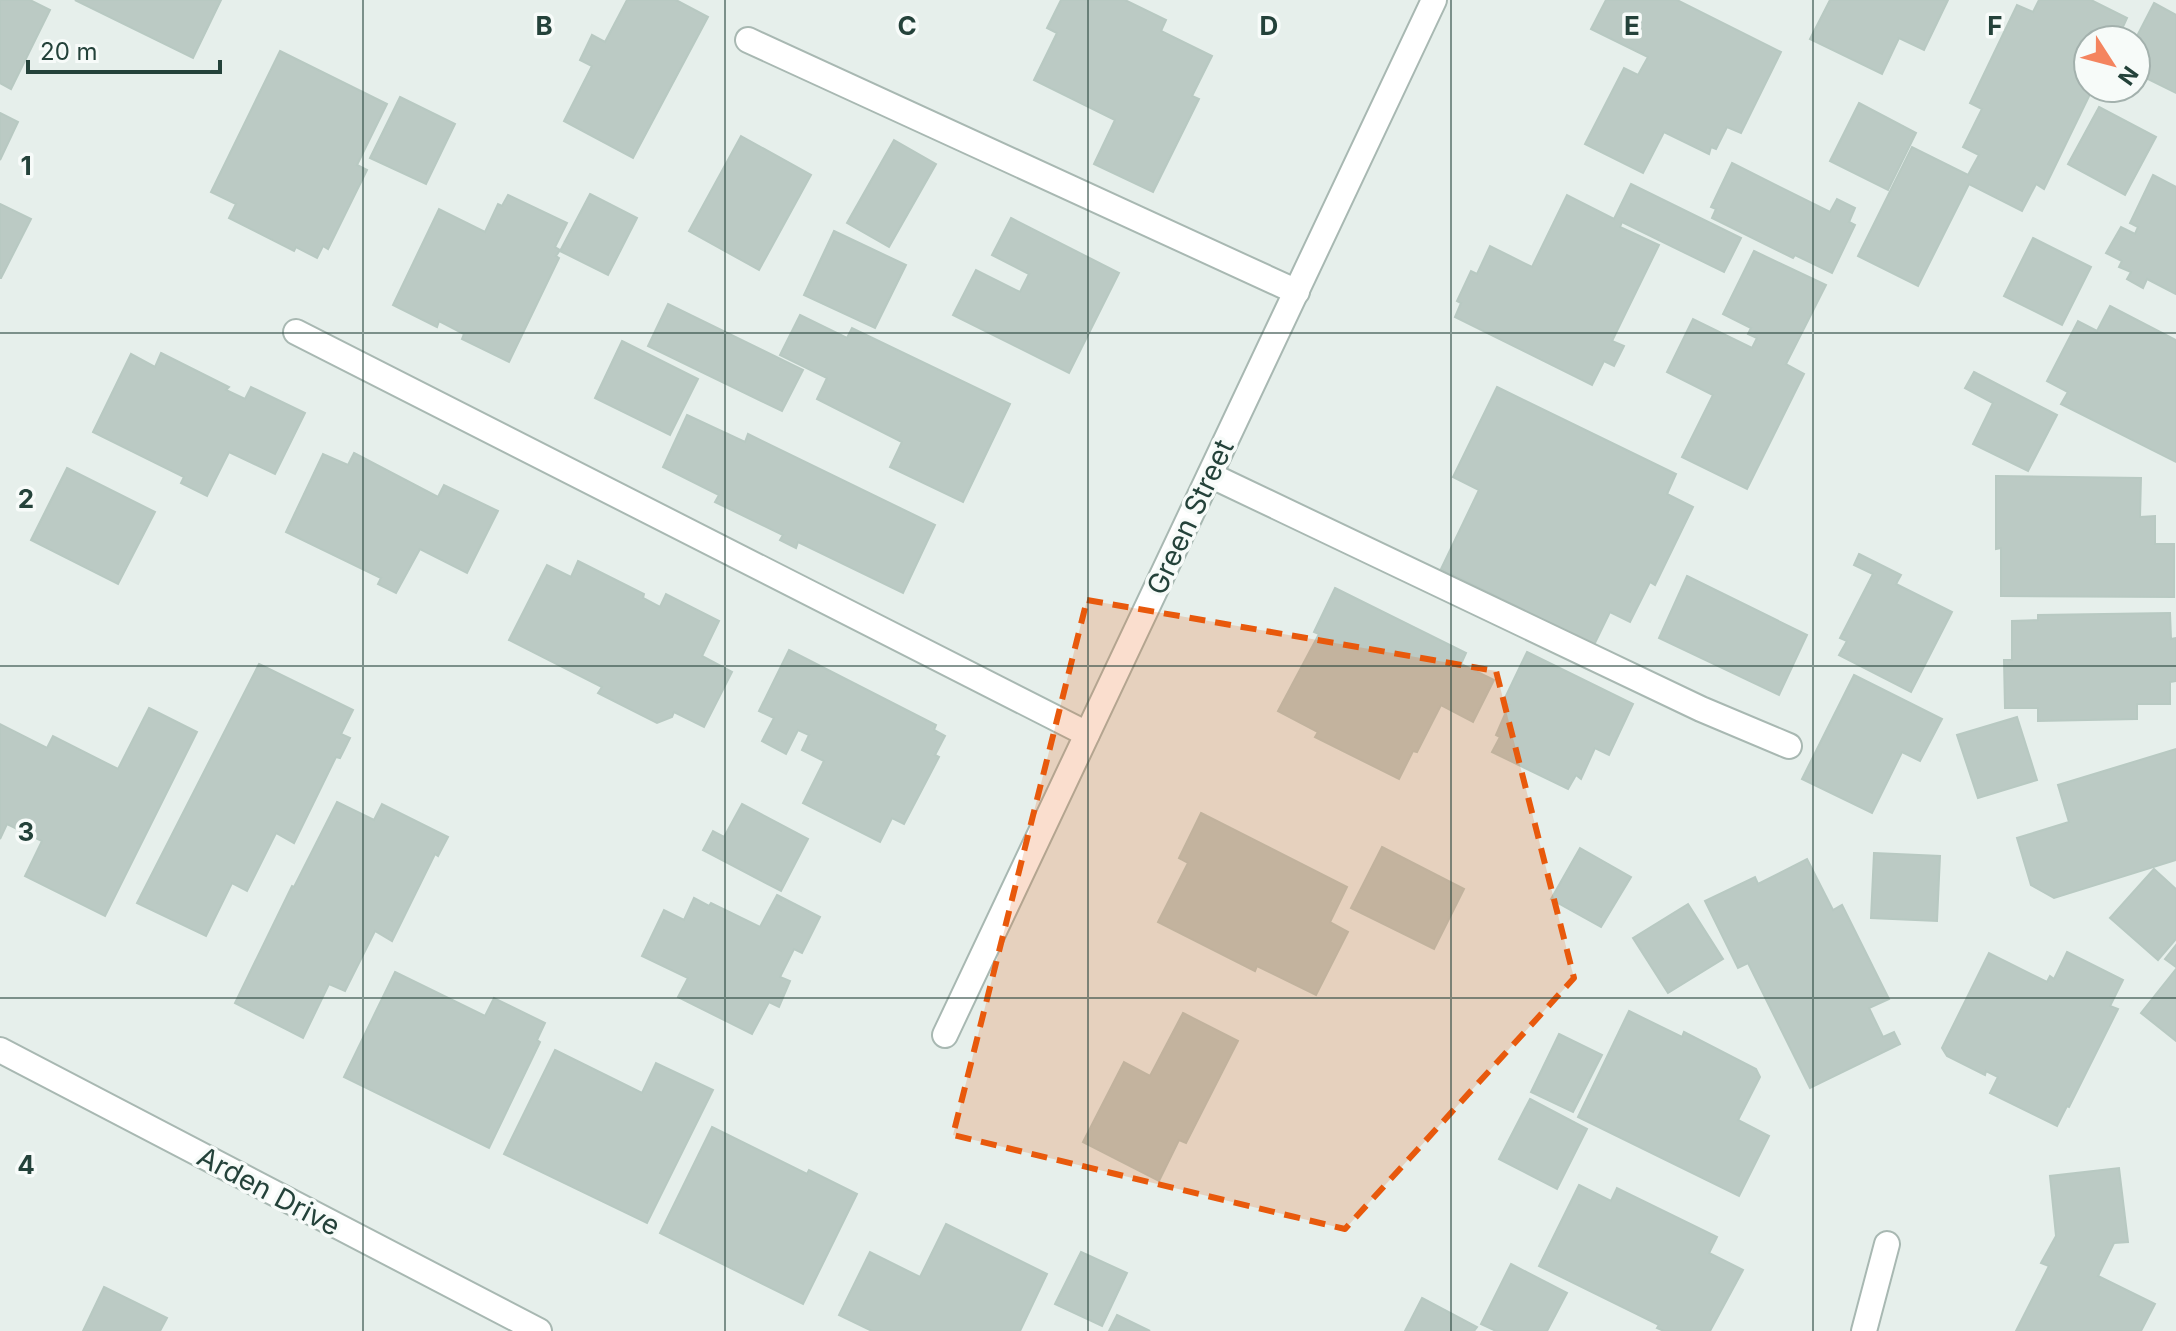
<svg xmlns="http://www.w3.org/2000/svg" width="2176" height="1331" font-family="Inter,sans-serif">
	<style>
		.building { fill: #bbcac4; stroke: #b8c9c2; stroke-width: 2 }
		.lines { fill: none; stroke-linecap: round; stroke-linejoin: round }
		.minor-casing { stroke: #a8b8b2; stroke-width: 28 }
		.minor { stroke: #fff; stroke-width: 24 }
		.marked { fill: #e8590c; fill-opacity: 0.2; stroke: #e8590c; stroke-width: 6; stroke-dasharray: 16 10; stroke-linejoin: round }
		.grid { fill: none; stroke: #24423a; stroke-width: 2; stroke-opacity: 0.55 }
		.labels { text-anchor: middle; stroke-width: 7; stroke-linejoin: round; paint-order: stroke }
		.street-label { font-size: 28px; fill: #24423a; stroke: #f7fbf9 }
		.grid-label { font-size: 26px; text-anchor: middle; font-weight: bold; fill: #24423a; stroke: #f7fbf9; stroke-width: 7; stroke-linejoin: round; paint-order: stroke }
	</style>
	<rect width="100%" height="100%" fill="#e6efeb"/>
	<g class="building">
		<path d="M 0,0 L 30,0 L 50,10 L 11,89 L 0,83 Z"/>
		<path d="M 75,0 L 221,0 L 193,58 Z"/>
		<path d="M 627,0 L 676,0 L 708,17 L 633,158 L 564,121 L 592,66 L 580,60 L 592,35 L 605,42 Z"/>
		<path d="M 1061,0 L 1125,0 L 1166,20 L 1161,31 L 1212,56 L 1192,96 L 1199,99 L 1153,192 L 1094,164 L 1115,120 L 1034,80 L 1057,33 L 1047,28 Z"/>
		<path d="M 1606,0 L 1677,0 L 1781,52 L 1741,133 L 1727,127 L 1716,149 L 1711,147 L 1709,154 L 1664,132 L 1643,173 L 1585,144 L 1624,68 L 1638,75 L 1648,57 L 1591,29 Z"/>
		<path d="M 1830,0 L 1948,0 L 1924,50 L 1899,38 L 1882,74 L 1810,39 Z"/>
		<path d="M 2039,0 L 2091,0 L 2127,18 L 2117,40 L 2088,40 L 2088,88 L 2093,88 L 2044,189 L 2036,184 L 2022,211 L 1969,184 L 1918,286 L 1858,256 L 1912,147 L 1968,175 L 1979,155 L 1963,147 L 1982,109 L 1970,103 L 2017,5 L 2033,12 Z"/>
		<path d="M 2154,3 L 2176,15 L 2176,93 L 2136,73 L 2135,40 Z"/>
		<path d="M 280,51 L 387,104 L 357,165 L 367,170 L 328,249 L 323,246 L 317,258 L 296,247 L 294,251 L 229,218 L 236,204 L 211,192 Z"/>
		<path d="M 400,97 L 455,124 L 426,184 L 370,158 Z"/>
		<path d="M 1859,103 L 1916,133 L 1888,190 L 1830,161 Z"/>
		<path d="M 2099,107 L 2156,137 L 2125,195 L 2068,164 Z"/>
		<path d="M 0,113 L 18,122 L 0,160 Z"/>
		<path d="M 741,136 L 811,175 L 759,270 L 689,231 Z"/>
		<path d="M 894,140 L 936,164 L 889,247 L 847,223 Z"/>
		<path d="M 1732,163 L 1830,212 L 1837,199 L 1855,208 L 1849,222 L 1855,225 L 1832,273 L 1795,255 L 1793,258 L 1712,218 L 1716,209 L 1711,207 Z"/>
		<path d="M 2153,175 L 2176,187 L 2176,294 L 2147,279 L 2143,288 L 2127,279 L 2131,272 L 2119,267 L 2122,261 L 2106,253 L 2121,227 L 2135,234 L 2138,227 L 2130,223 Z"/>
		<path d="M 1631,184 L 1741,238 L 1724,272 L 1622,222 L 1620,227 L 1659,245 L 1612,341 L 1624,346 L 1614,366 L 1604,361 L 1592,385 L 1455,317 L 1461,303 L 1457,301 L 1471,271 L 1477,274 L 1490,246 L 1532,267 L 1567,195 L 1614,219 Z"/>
		<path d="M 590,194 L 637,218 L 608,275 L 560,251 Z"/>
		<path d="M 508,195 L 567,223 L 555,247 L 560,250 L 556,256 L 559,258 L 509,362 L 462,339 L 464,334 L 439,321 L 437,327 L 393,305 L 439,209 L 485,232 L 498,204 L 502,206 Z"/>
		<path d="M 0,204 L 31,219 L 1,278 L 0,278 Z"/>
		<path d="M 1011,218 L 1119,273 L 1069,373 L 953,315 L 976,270 L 1020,292 L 1029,274 L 992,255 Z"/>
		<path d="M 834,231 L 906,265 L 875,328 L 804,295 Z"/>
		<path d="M 2033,238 L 2091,267 L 2062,325 L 2004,296 Z"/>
		<path d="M 1754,251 L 1826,285 L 1786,364 L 1804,374 L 1747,489 L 1682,457 L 1713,395 L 1667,372 L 1693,319 L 1752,348 L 1757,338 L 1748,334 L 1751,328 L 1723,314 Z"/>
		<path d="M 668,304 L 803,370 L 782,411 L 648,346 Z"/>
		<path d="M 2110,306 L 2176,340 L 2176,462 L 2061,404 L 2068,392 L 2047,381 L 2078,321 L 2097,331 Z"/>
		<path d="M 800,315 L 847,338 L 852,328 L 1010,404 L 963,502 L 890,467 L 902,442 L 817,399 L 827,378 L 780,355 Z"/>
		<path d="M 622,341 L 698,379 L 670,435 L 595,398 Z"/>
		<path d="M 161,353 L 229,387 L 226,390 L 245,399 L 251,387 L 305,413 L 275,474 L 229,452 L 207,496 L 181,483 L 184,477 L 93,432 L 131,354 L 155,367 Z"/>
		<path d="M 1974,372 L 2057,415 L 2028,471 L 1973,444 L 1993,403 L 1965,388 Z"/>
		<path d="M 1497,387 L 1676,474 L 1667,494 L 1693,507 L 1655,585 L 1650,582 L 1630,622 L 1610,612 L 1594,645 L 1441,569 L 1479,490 L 1453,477 Z"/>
		<path d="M 687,415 L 745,442 L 748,434 L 935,525 L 903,593 L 798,542 L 796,548 L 780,540 L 783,535 L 715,502 L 719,495 L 663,467 Z"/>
		<path d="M 354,453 L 438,497 L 444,485 L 498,511 L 467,573 L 420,549 L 396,593 L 378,584 L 381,578 L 286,532 L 323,454 L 348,465 Z"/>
		<path d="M 67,468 L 155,512 L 118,584 L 31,540 Z"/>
		<path d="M 1996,476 L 2141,478 L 2140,517 L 2155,516 L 2155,544 L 2174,544 L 2174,597 L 2001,596 L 2001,548 L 1996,549 Z"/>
		<path d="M 1859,554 L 1901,575 L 1896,584 L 1952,612 L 1911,692 L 1839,655 L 1847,641 L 1840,638 L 1873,574 L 1854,565 Z"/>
		<path d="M 578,561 L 644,594 L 643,598 L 660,607 L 666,594 L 719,621 L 702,656 L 732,672 L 704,727 L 674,712 L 672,717 L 657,723 L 598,693 L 602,687 L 509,640 L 547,565 L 571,577 Z"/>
		<path d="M 1687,576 L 1807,635 L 1779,695 L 1659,638 Z"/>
		<path d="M 1335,588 L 1466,653 L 1461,664 L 1494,680 L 1473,722 L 1441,705 L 1417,752 L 1413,751 L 1399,779 L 1315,737 L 1318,732 L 1278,711 L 1319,634 L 1314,632 Z"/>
		<path d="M 2170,613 L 2171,639 L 2176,638 L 2176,681 L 2170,682 L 2170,704 L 2137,704 L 2137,719 L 2038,721 L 2038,708 L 2005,708 L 2004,660 L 2012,660 L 2012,621 L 2038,620 L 2038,615 Z"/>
		<path d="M 789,650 L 936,725 L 934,730 L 945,736 L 935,755 L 939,757 L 904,824 L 892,818 L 880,842 L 803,803 L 824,761 L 802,750 L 809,735 L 798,730 L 786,754 L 762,741 L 774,718 L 759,711 Z"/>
		<path d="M 1527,652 L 1633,704 L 1609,755 L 1595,748 L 1581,779 L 1576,775 L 1568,789 L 1492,752 L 1500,737 L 1496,735 L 1509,705 L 1503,702 Z"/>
		<path d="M 259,664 L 353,710 L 341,734 L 350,738 L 340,758 L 336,757 L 294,843 L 276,833 L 247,891 L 232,883 L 206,936 L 137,903 Z"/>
		<path d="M 1854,675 L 1942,719 L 1920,761 L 1902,752 L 1872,813 L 1802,779 Z"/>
		<path d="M 149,708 L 197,732 L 105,916 L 25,876 L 42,841 L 7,824 L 0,839 L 0,724 L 47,748 L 53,736 L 118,769 Z"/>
		<path d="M 2017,717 L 2037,780 L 1978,798 L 1957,735 Z"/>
		<path d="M 2176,749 L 2176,860 L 2054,898 L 2031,885 L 2017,838 L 2069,822 L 2058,785 Z"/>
		<path d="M 337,802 L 374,820 L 382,804 L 448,837 L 438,856 L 435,854 L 392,941 L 375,931 L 345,991 L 329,984 L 303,1038 L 235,1003 L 292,886 L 294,887 Z"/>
		<path d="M 742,804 L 808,839 L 781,891 L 703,850 L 713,831 L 724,837 Z"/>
		<path d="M 1201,813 L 1347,887 L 1330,922 L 1348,932 L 1316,995 L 1257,966 L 1255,971 L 1158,922 L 1188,863 L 1179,858 Z"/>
		<path d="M 1382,847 L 1464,889 L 1434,949 L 1351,908 Z"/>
		<path d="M 1580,848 L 1631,877 L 1601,927 L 1551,899 Z"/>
		<path d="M 1874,853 L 1940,856 L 1937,921 L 1871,918 Z"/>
		<path d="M 1807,859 L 1833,910 L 1842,905 L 1889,999 L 1869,1008 L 1883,1037 L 1894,1032 L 1900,1044 L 1810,1088 L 1748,963 L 1738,968 L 1705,901 L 1755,877 L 1758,884 Z"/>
		<path d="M 2154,869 L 2176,889 L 2176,939 L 2158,960 L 2110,918 Z"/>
		<path d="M 777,895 L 820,917 L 802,953 L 794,949 L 780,977 L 790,981 L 779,1007 L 769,1002 L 752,1034 L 678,997 L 688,978 L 642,956 L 664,910 L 684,920 L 694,898 L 709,906 L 711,903 L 760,927 Z"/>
		<path d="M 1688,904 L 1723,959 L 1668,993 L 1633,938 Z"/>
		<path d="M 2176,945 L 2176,967 L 2165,959 Z"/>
		<path d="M 2067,952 L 2123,980 L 2110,1006 L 2118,1009 L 2069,1107 L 2067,1106 L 2057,1126 L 1990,1093 L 1998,1077 L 1986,1071 L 1985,1075 L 1947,1056 L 1942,1048 L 1989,953 L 2047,982 L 2050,976 L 2054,979 Z"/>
		<path d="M 2176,969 L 2176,1041 L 2141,1013 Z"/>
		<path d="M 395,972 L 485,1016 L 494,998 L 545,1023 L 537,1040 L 540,1042 L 489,1148 L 344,1077 Z"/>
		<path d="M 1629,1011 L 1682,1037 L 1684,1032 L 1756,1069 L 1760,1077 L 1738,1120 L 1769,1136 L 1739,1196 L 1578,1117 Z"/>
		<path d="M 1183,1013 L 1238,1041 L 1186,1143 L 1179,1140 L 1159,1181 L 1083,1142 L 1124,1062 L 1150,1076 Z"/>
		<path d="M 1559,1034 L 1602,1055 L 1573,1112 L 1531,1092 Z"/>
		<path d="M 555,1050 L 642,1093 L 656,1063 L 713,1090 L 647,1223 L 504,1154 Z"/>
		<path d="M 1530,1099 L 1587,1129 L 1557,1189 L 1499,1159 Z"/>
		<path d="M 712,1127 L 807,1174 L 809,1170 L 857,1194 L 803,1304 L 660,1233 Z"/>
		<path d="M 2119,1168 L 2128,1242 L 2114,1243 L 2098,1276 L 2155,1304 L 2141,1331 L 2016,1331 L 2049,1266 L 2041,1263 L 2056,1236 L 2050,1176 Z"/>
		<path d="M 1579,1185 L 1611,1201 L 1617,1188 L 1717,1237 L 1709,1253 L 1743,1270 L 1710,1331 L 1664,1331 L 1657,1328 L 1659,1325 L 1539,1266 Z"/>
		<path d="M 946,1224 L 1047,1274 L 1020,1331 L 872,1331 L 839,1315 L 870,1252 L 920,1277 Z"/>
		<path d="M 1081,1252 L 1127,1273 L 1102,1326 L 1055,1304 Z"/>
		<path d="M 1511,1264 L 1567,1293 L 1547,1331 L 1496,1331 L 1481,1324 Z"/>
		<path d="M 104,1287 L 167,1318 L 160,1331 L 83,1331 Z"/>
		<path d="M 1422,1298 L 1477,1327 L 1474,1331 L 1405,1331 Z"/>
		<path d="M 1117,1315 L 1150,1331 L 1109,1331 Z"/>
	</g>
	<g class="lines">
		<defs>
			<g id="minor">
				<path d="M 748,40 L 1297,292"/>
				<path d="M 296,332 L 1087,734"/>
				<path d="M 1210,475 L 1701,709 L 1789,746"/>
				<path d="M 945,1035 L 1434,0"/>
				<path d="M 0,1050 L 539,1331"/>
				<path d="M 1864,1331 L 1887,1244"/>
			</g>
		</defs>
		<use href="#minor" class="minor-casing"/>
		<use href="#minor" class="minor"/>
	</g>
	<path class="marked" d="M 1087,600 L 1496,671 L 1574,978 L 1345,1229 L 953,1135 Z"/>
	<path class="grid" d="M 363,0 L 363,1331M 725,0 L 725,1331M 1088,0 L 1088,1331M 1451,0 L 1451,1331M 1813,0 L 1813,1331M 0,333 L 2176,333M 0,666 L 2176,666M 0,998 L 2176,998"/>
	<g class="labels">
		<g class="street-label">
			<text transform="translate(1190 517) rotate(-65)" y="10">Green Street</text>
			<text transform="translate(269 1191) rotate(28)" y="10">Arden Drive</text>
		</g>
	</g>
	<g class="grid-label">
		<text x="544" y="35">B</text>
		<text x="907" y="35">C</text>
		<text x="1269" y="35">D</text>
		<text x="1632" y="35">E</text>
		<text x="1995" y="35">F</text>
		<text x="26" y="175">1</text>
		<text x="26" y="508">2</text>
		<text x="26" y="841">3</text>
		<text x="26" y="1174">4</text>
	</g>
	<g transform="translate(2112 64) rotate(126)"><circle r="38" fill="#f7fbf9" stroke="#a3b1ad" stroke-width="2"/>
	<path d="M0-6L14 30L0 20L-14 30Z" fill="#f4845f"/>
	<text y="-12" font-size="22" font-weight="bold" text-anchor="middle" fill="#24423a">N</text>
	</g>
	<path d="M28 60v12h192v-12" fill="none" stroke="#24423a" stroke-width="4"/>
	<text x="40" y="60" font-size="24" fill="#24423a" stroke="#f7fbf9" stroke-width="6" paint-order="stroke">20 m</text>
</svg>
